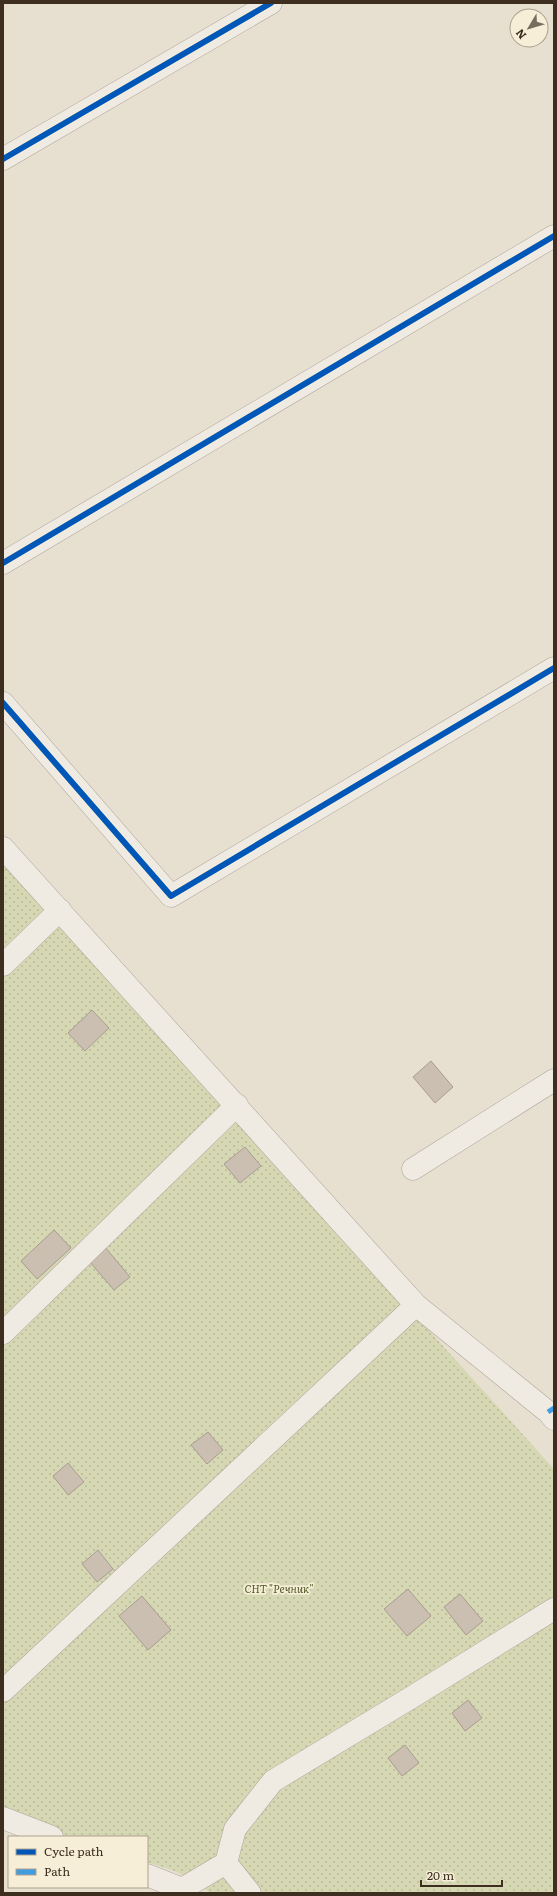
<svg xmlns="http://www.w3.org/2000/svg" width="557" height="1896" font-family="Literata,serif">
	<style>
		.grass { fill: url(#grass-dots) }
		.building { fill: #cbbfb2; stroke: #a89c90 }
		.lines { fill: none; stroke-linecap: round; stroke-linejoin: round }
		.minor-casing { stroke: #ada599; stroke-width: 23 }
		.minor { stroke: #efebe3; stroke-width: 22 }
		.quiet { stroke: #3f9de0; stroke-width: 5; stroke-dasharray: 10 5; stroke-linecap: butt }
		.cycleway-casing { stroke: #f7eed8; stroke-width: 8 }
		.cycleway { stroke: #0057b8; stroke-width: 6 }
		.labels { text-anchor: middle; stroke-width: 3.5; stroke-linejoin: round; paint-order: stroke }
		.park-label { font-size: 11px; font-style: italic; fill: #4d5a26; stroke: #f7eed8 }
	</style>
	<defs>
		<pattern id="grass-dots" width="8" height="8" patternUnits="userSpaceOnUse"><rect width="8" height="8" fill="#d6d7b3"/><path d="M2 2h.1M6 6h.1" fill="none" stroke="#b9b99a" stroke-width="1.8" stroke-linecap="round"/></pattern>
	</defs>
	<rect width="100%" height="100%" fill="#e7e0d1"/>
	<path class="grass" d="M 3,859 L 554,1469 L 554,1893 L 211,1893 L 177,1872 L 147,1862 L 147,1837 L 67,1837 L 3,1817 Z"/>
	<g class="building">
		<path d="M 92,1010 L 109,1028 L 85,1051 L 68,1033 Z"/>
		<path d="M 431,1061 L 453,1087 L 435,1103 L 413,1077 Z"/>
		<path d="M 245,1147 L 261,1166 L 240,1183 L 224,1164 Z"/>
		<path d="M 54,1230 L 71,1248 L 37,1279 L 21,1261 Z"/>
		<path d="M 105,1247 L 130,1277 L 114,1290 L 89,1261 Z"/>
		<path d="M 208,1432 L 223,1450 L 207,1464 L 191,1445 Z"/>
		<path d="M 68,1463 L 84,1482 L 68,1495 L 53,1476 Z"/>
		<path d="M 98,1550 L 113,1569 L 97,1582 L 82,1564 Z"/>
		<path d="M 408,1589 L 431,1616 L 407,1636 L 384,1609 Z"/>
		<path d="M 460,1594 L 483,1621 L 466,1635 L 444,1607 Z"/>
		<path d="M 142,1596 L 171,1630 L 148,1650 L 119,1616 Z"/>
		<path d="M 468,1700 L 482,1718 L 465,1731 L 452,1713 Z"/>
		<path d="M 405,1745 L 419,1763 L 402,1776 L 388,1758 Z"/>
	</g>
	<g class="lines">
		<defs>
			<g id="minor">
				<path d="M 3,159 L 271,3"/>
				<path d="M 3,563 L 554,236"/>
				<path d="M 3,703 L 171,896 L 554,668"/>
				<path d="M 3,848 L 416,1305 L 548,1412 L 554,1419"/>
				<path d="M 3,965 L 60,910"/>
				<path d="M 413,1169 L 554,1080"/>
				<path d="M 3,1333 L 237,1105"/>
				<path d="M 3,1691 L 416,1305"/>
				<path d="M 3,1818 L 52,1837"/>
				<path d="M 226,1863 L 250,1893"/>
				<path d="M 147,1875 L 182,1889 L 226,1863 L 235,1829 L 273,1781 L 412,1697 L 554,1609"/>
			</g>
		</defs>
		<use href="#minor" class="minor-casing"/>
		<use href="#minor" class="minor"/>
		<path class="quiet" d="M 548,1412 L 554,1408"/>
		<defs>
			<g id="cycleway">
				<path d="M 3,159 L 271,3"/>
				<path d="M 3,563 L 554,236"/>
				<path d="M 3,703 L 171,896 L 554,668"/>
			</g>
		</defs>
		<use href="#cycleway" class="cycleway-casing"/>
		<use href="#cycleway" class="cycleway"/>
	</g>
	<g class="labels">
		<g class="park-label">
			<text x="279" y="1593">СНТ "Речник"</text>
		</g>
	</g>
	<rect width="557" height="1896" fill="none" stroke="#3d2e20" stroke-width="8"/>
	<rect x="8" y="1836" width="140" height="52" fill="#f7eed8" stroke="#ada18e"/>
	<rect x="16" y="1849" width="20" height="6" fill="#0057b8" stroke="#ada18e"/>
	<text x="44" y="1856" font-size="12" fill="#3d2e20">Cycle path</text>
	<rect x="16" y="1869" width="20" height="6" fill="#3f9de0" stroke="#ada18e"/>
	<text x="44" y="1876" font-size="12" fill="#3d2e20">Path</text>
	<g transform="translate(529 28) rotate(232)"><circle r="19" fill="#f7eed8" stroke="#ada18e"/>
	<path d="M0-3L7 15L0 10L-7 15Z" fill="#786c5e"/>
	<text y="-6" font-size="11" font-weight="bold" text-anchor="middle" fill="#3d2e20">N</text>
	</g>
	<path d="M421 1880v6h81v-6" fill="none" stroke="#3d2e20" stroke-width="2"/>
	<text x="427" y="1880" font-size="12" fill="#3d2e20" stroke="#f7eed8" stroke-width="3" paint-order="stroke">20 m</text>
</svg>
